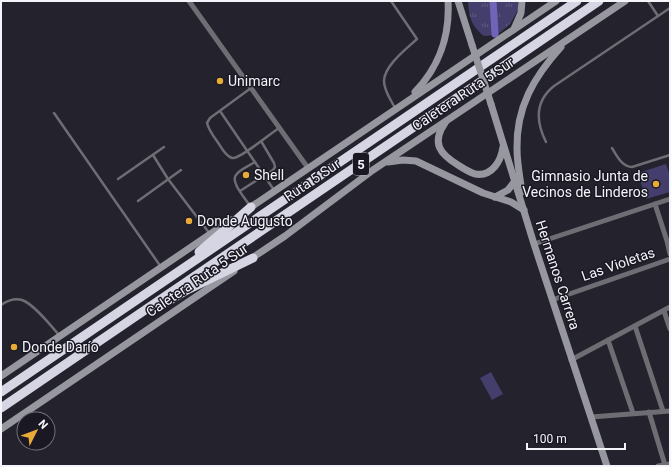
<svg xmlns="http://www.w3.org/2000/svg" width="671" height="467" font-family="Roboto,sans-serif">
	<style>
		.grass { fill: url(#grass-tufts) }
		.park { fill: #443e6c }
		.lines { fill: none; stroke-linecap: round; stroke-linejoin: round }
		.canal { stroke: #7164b8; stroke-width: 7 }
		.lane { stroke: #6d6d73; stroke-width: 2.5 }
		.street { stroke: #6d6d73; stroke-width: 5 }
		.secondary { stroke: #9797a0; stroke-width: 7 }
		.highway { stroke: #d6d5e3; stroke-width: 9 }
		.secondary-bridge { stroke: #9797a0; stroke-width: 7 }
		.poi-dot { fill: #e9ab38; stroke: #1a1923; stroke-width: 1.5 }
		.labels { text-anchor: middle; stroke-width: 3; stroke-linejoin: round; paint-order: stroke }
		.shield { fill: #1a1923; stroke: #b3b2ba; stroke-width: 1 }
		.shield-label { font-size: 13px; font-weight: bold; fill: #f4f4fb }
		.poi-label { font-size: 14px; fill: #f4f4fb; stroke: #1a1923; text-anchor: start }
		.street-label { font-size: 14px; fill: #f4f4fb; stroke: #1a1923 }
	</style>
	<defs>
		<pattern id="grass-tufts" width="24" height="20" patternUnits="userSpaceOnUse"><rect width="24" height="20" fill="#443e6c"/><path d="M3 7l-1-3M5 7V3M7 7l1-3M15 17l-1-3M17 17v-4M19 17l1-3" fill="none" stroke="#605a82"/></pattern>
	</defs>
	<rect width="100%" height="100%" fill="#23222d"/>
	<path class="grass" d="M 468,1 L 518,1 L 518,10 L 510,24 L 497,35 L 484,36 C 471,26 469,17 468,1 Z"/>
	<g class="park">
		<path d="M 666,164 L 670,176 L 670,192 L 646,199 L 638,173 Z"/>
		<path d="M 491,372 L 503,394 L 492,400 L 480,378 Z"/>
	</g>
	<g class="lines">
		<path class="canal" d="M 493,1 L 495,34"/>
		<g class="lane">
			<path d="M 391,1 L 417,39 C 406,49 384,66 384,81 C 384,91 391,100 395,108"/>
			<path d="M 648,1 L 658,16"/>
			<path d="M 251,88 L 210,118 L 207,123 C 209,131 214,137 219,144 C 222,149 226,156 232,158 C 239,160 271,133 279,128"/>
			<path d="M 220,111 L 274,190"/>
			<path d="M 54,113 L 161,267"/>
			<path d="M 546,142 C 536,122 534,102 554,86 L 670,8"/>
			<path d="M 612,148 C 617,156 622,167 632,167 L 670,155"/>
			<path d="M 153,155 L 168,179 L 210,234"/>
			<path d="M 118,179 L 164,147"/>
			<path d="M 240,191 L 273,170 L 275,167 L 274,163 L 261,141"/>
			<path d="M 138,201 L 181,170"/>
			<path d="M 250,206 C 246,199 230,182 236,175 C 240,169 249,166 255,162"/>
			<path d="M 1,305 C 7,301 15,298 22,300 C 34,304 51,326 60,336"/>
		</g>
		<g class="street">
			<path d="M 189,1 L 308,168"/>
			<path d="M 655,204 L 667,241 L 670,254"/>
			<path d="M 534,244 L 670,199"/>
			<path d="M 552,300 L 670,259"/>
			<path d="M 664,311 L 670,329"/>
			<path d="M 635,326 L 663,411"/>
			<path d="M 608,340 L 633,413"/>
			<path d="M 571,360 L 670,307"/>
			<path d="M 649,412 L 665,465"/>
			<path d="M 591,417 L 670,411"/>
			<path d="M 658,466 L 670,464"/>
		</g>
		<g class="secondary">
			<path d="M 458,1 L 472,45"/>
			<path d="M 514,29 L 521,13 L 522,1"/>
			<path d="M 415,92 C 439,67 450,35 448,1"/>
			<path d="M 491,104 L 534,244 L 607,466"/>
			<path d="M 445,123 C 431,143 440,154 458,165 C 464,169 469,172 475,174 C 492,177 501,161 503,147"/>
			<path d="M 388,162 L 403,160 L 416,161 L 483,193 L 511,202 L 524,210"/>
			<path d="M 522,192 C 520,178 517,163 517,149 C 516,107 534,77 561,47"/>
			<path d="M 495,197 L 508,190 L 515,181"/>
			<path d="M 248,209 L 556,1"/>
			<path d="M 249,260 L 285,236 L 373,170 L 625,1"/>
			<path d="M 1,376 L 231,220"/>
			<path d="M 1,429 L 234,271"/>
		</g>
		<g class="highway">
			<path d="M 199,252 L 226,229 L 251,207"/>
			<path d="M 167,302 L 187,290 L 253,258"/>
			<path d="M 1,392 L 577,1"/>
			<path d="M 1,408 L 599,1"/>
		</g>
		<path class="secondary-bridge" d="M 472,45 L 491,104"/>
	</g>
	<g class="poi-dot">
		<circle cx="220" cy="81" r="4"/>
		<circle cx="246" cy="175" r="4"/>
		<circle cx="656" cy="184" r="4"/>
		<circle cx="189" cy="221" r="4"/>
		<circle cx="14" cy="347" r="4"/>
	</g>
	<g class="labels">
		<rect class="shield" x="353" y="153" width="16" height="22" rx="3"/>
		<g class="shield-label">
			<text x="361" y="169">5</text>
		</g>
		<g class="poi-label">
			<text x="228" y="86">Unimarc</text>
			<text x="254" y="180">Shell</text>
			<text x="648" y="181" text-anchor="end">Gimnasio Junta de<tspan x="648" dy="16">Vecinos de Linderos</tspan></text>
			<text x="197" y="226">Donde Augusto</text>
			<text x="22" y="352">Donde Darío</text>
		</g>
		<g class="street-label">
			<text transform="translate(463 94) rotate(-34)" y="5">Caletera Ruta 5 Sur</text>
			<text transform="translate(312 180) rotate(-34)" y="5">Ruta 5 Sur</text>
			<text transform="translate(618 264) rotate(-19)" y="5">Las Violetas</text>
			<text transform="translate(558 275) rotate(72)" y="5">Hermanos Carrera</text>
			<text transform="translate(197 280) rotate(-34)" y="5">Caletera Ruta 5 Sur</text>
		</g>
	</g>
	<rect width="671" height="467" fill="none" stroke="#f4f4fb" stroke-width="4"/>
	<g transform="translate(36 431) rotate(48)"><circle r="19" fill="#1a1923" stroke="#717179"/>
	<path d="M0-3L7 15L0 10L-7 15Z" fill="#e9ab38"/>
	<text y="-6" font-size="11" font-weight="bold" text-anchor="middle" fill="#f4f4fb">N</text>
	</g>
	<path d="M527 443v6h98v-6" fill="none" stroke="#f4f4fb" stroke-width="2"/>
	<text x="533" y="443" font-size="12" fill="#f4f4fb" stroke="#1a1923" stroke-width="3" paint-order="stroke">100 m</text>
</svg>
